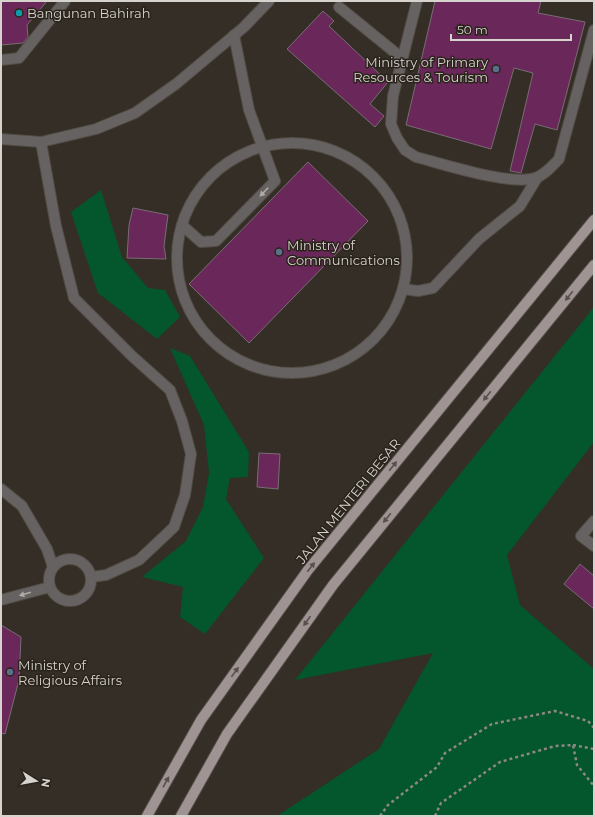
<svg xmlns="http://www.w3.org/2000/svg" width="595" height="817" font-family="Montserrat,sans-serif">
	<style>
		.green { fill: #04562c }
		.building { fill: #6a2759; stroke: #786d74 }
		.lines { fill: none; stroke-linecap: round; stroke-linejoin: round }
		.minor-casing { stroke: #514c44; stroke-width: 12 }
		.major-casing { stroke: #514c44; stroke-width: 12 }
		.path { stroke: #8d8882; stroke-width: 2.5; stroke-dasharray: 3 3; stroke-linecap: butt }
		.minor { stroke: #676262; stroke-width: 10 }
		.major { stroke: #9f9394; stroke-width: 10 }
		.oneway { fill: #afaba8 }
		.oneway2 { fill: #59504c }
		.culture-dot { fill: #0f9aa8; stroke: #2a241c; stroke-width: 1.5 }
		.service-dot { fill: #5c6f8a; stroke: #2a241c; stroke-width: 1.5 }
		.labels { text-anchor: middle; stroke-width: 3; stroke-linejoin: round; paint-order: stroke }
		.poi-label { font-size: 13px; fill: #d6d2cd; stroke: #2a241c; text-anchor: start }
		.street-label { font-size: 13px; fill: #d6d2cd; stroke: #2a241c }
	</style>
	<rect width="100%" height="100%" fill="#342e26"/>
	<g class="green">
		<path d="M 101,190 L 122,257 L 148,288 L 165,290 L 180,317 L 157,339 L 98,293 L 71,212 Z"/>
		<path d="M 594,307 L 594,442 L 507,555 L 520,605 L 594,669 L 594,816 L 277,816 L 379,749 L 433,653 L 295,680 Z"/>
		<path d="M 170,348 L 190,356 L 249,452 L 248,477 L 230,478 L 226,499 L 264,558 L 205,634 L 180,617 L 183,587 L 142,577 L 186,541 L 203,507 L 209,473 L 204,425 Z"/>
	</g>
	<g class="building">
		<path d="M 1,1 L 47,1 L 27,25 L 28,37 L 23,43 L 1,45 Z"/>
		<path d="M 435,1 L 541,1 L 538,13 L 585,22 L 557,130 L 535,124 L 521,173 L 510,171 L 533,73 L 514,68 L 491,149 L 406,125 Z"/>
		<path d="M 323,11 L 334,21 L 329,26 L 388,82 L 370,104 L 384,116 L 375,127 L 287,49 Z"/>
		<path d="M 308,162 L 368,221 L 249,343 L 189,284 Z"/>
		<path d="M 133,208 L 168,215 L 164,246 L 166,259 L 127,258 L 129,225 Z"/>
		<path d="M 259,453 L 280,454 L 278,489 L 257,487 Z"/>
		<path d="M 580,564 L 594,576 L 594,609 L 564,584 Z"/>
		<path d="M 1,625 L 21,637 L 19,680 L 5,734 L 1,733 Z"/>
	</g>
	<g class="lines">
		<defs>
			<g id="minor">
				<path d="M 417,1 L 393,96 L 391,124 L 397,138 L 405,150 L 416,157 C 443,164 510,186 535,178 C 545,175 552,166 559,159 L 594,30"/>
				<path d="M 339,7 L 403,59"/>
				<path d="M 1,60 L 19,58 L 65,1"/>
				<path d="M 1,139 L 41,142 L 96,129 L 135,113 L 176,84 L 244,27 L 269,1"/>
				<path d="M 41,142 L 56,226 L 74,298 L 132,356 L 170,390 L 182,421 L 191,454 L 185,495 L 174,527 L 139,560 L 106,575 L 91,577"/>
				<circle cx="292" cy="258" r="115"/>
				<path d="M 182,225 L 201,242 L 216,241 L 275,181 L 249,110 L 234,35"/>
				<path d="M 403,289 L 418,291 L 433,288 L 479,239 L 520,206 L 537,178"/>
				<path d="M 1,489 L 22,506 L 47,549 L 53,567"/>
				<path d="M 594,521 L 581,536 L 594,546"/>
				<circle cx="70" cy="580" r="21"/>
				<path d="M 1,600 L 50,587"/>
			</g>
			<g id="major">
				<path d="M 147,816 L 201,720 L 308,570 L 594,220"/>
				<path d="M 181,816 L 227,734 L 333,585 L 594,265"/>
			</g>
		</defs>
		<use href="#minor" class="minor-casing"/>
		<use href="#major" class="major-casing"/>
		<g class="path">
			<path d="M 573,745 L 594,749"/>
			<path d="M 380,816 L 388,805 L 437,767 L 445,753 L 492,724 L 555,711 L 588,721 L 594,728"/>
			<path d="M 435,816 L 441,803 L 500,762 L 555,746 L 573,745 L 577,765 L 594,786"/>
		</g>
		<use href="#minor" class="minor"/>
		<use href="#major" class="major"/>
	</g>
	<defs><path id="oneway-solid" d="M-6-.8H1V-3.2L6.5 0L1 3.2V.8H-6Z"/></defs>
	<g class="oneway">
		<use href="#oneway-solid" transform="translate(264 192) rotate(134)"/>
		<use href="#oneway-solid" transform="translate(25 594) rotate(164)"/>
	</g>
	<g class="oneway2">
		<use href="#oneway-solid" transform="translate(569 296) rotate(129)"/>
		<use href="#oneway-solid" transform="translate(487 396) rotate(129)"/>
		<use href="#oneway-solid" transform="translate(393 466) rotate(-51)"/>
		<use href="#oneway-solid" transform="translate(387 518) rotate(129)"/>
		<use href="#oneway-solid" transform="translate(311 567) rotate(-52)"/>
		<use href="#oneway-solid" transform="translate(307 621) rotate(125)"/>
		<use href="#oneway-solid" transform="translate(235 672) rotate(-54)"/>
		<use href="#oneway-solid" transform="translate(166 782) rotate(-61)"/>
	</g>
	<circle class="culture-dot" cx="19" cy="13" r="4"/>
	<g class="service-dot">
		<circle cx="496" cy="69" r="4"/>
		<circle cx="279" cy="252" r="4"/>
		<circle cx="10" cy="672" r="4"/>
	</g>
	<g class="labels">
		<g class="poi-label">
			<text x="27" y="18">Bangunan Bahirah</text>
			<text x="488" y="67" text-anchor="end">Ministry of Primary<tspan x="488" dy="15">Resources &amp; Tourism</tspan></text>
			<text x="287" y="250">Ministry of<tspan x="287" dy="15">Communications</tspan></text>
			<text x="18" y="670">Ministry of<tspan x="18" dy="15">Religious Affairs</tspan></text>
		</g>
		<g class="street-label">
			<text transform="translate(348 501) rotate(-51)" y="5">JALAN MENTERI BESAR</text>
		</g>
	</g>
	<rect width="595" height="817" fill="none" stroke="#d6d2cd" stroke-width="4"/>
	<g transform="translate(36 781) rotate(101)" stroke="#2a241c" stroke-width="3" paint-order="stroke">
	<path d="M0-3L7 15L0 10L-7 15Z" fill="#d6d2cd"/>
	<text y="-6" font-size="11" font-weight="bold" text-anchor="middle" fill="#d6d2cd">N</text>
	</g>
	<path d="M451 34v6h120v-6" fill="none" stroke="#d6d2cd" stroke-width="2"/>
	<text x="457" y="34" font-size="12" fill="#d6d2cd" stroke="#2a241c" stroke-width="3" paint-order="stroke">50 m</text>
</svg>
